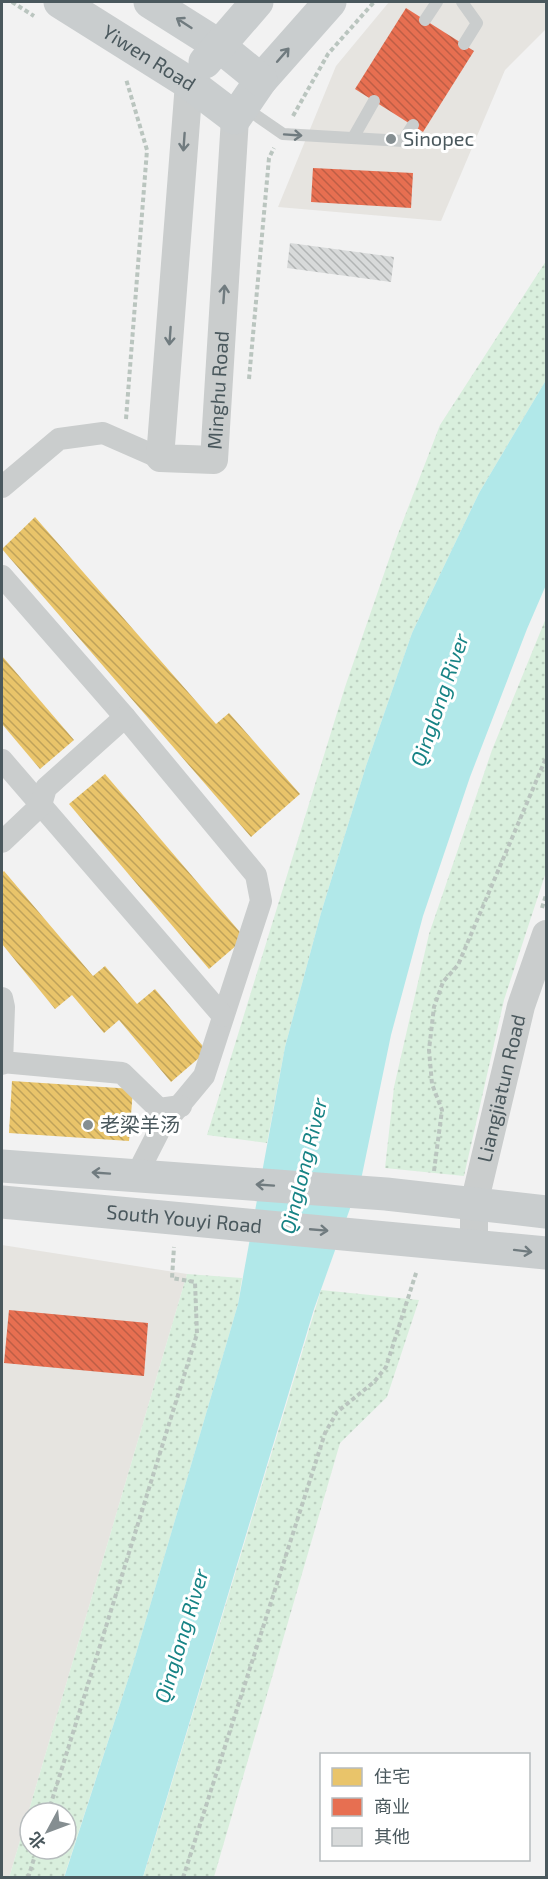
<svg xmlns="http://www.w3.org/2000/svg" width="548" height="1879" font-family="'Exo 2','Noto Sans SC',sans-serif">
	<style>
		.commercial { fill: #e6e4e0 }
		.park { fill: url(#park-dots); fill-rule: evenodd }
		.water { fill: #b1e8e9 }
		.homes { fill: url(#homes-back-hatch) }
		.shops { fill: url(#shops-back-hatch) }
		.building { fill: url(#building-back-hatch) }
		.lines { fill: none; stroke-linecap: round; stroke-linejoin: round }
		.path { stroke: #bac5bf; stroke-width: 4; stroke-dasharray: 4.5 3; stroke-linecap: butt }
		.service { stroke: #cacdcd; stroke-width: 12 }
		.minor { stroke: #cacdcd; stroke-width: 22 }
		.tertiary { stroke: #cacdcd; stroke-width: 28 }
		.secondary { stroke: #c9cdce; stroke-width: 33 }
		.oneway { stroke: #707b7f }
		.poi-dot { fill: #858e91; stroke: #fff; stroke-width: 2 }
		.labels { text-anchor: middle; stroke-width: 6; stroke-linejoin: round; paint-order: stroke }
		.street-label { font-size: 20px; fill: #4a585d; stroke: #fff }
		.poi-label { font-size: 20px; fill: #4a585d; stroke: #fff; text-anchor: start }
		.water-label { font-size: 21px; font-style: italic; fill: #178385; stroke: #fff }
	</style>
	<defs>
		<pattern id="park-dots" width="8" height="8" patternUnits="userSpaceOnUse" patternTransform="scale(1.5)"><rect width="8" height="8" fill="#d9efdd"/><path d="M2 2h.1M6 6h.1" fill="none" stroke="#bccfc0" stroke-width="1.8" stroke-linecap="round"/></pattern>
		<pattern id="homes-back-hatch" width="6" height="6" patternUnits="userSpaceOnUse" patternTransform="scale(1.5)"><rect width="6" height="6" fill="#e9c46a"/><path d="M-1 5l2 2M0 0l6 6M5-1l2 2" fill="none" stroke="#bfa25a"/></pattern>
		<pattern id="shops-back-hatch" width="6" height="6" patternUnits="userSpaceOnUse" patternTransform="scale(1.5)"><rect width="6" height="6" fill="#e76f51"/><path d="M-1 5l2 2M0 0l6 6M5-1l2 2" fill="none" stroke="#bd5e46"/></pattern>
		<pattern id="building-back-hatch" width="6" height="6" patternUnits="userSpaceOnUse" patternTransform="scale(1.5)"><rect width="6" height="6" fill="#d8dada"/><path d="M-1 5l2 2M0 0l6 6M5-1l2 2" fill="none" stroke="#b1b4b4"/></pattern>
	</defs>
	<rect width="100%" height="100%" fill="#f2f2f2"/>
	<g class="commercial">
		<path d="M 389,2 L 546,2 L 546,29 L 505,70 L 441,221 L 278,207 L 336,66 Z"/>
		<path d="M 2,1245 L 187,1274 L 9,1878 L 2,1877 Z"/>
	</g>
	<g class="park">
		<path d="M 546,261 L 546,380 L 479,493 L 412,633 L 366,766 L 321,913 L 285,1047 L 267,1143 L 207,1135 L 345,687 L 396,539 L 440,425 Z"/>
		<path d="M 546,618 L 546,872 L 504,1000 L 464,1176 L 385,1168 L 394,1087 L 429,934 L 492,750 Z"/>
		<path d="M 187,1274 L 242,1278 L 238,1304 L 133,1664 L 64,1877 L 9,1878 ZM 30,1813 L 66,1813 L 66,1849 L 30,1849 Z"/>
		<path d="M 321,1290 L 419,1300 L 387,1397 L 340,1443 L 214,1877 L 143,1878 Z"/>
	</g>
	<path class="water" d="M 546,380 L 546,585 L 527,629 L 470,777 L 423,916 L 391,1035 L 362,1175 L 314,1309 L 143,1877 L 64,1878 L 133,1664 L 238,1304 L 285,1047 L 321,913 L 366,766 L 412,633 L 479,493 Z"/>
	<g class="homes">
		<path d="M 35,517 L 216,724 L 229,713 L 300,794 L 251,837 L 2,549 Z"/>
		<path d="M 2,656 L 74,740 L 40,769 L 2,724 Z"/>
		<path d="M 105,774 L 245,938 L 209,969 L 69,804 Z"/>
		<path d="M 4,871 L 93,976 L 105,966 L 137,1004 L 155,989 L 207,1051 L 171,1082 L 119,1020 L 104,1033 L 72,995 L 55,1009 L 2,944 L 2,873 Z"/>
		<path d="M 12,1081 L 133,1089 L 129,1141 L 9,1133 Z"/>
	</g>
	<g class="shops">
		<path d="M 406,8 L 474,51 L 423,132 L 355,89 Z"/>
		<path d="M 313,168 L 413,173 L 411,208 L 311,202 Z"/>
		<path d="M 9,1310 L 148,1323 L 144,1376 L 4,1363 Z"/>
	</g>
	<path class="building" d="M 290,243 L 394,257 L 391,282 L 287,268 Z"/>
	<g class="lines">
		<g class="path">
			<path d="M 12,2 L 34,16"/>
			<path d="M 293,116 L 328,54 L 374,2"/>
			<path d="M 249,379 L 269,158 L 274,148"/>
			<path d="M 126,419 L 147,150 L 126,79"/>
			<path d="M 542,908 L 546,895"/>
			<path d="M 434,1171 L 442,1110 L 432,1084 L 429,1050 L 434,1007 L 443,982 L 458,965 L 546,758"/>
			<path d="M 48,1813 L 197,1334 L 195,1282 L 172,1278 L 174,1247"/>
			<path d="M 28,1878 L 37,1849"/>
			<path d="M 183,1878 L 325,1433 L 337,1412 L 374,1382 L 386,1367 L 417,1270"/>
		</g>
		<g class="service">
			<path d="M 462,2 L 477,23 L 464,44"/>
			<path d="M 425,20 L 437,2"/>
			<path d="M 244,107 L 283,134 L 403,141 L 413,125"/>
			<path d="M 353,138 L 374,101"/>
		</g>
		<g class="minor">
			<path d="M 2,487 L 59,439 L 103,433 L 160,458"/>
			<path d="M 2,576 L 125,717 L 256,875 L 261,901 L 204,1076 L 160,1129 L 136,1176"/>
			<path d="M 2,760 L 223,1016"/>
			<path d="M 2,842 L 41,805 L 46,788 L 125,717"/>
			<path d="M 2,998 L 4,1007 L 2,1064"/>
			<path d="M 2,1062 L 122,1073 L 159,1109 L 181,1106"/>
		</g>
		<g class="tertiary">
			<path id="s1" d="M 189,83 L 160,458 L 214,460 L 235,118"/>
			<path id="s2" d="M 474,1245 L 474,1204 L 521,1006 L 546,934"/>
		</g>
		<g class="secondary">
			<path id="s3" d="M 60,2 L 189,83 L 235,118 L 261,80 L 330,2"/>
			<path d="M 150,2 L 218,45 L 261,80"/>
			<path d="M 205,62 L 257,2"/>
			<path d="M 2,1166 L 386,1194 L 546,1212"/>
			<path id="s4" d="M 2,1202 L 546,1253"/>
		</g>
	</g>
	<defs><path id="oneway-shaft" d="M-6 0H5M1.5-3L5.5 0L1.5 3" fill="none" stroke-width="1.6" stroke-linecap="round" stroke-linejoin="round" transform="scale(1.5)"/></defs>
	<g class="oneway">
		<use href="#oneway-shaft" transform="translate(184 23) rotate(-147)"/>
		<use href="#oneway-shaft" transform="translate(283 55) rotate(-49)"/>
		<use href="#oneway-shaft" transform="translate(293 135) rotate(4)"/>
		<use href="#oneway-shaft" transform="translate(184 142) rotate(94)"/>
		<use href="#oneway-shaft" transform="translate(224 294) rotate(-86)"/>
		<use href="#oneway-shaft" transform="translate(170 336) rotate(94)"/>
		<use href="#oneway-shaft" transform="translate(101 1173) rotate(-176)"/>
		<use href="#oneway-shaft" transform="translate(265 1185) rotate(-176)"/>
		<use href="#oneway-shaft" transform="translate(319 1230) rotate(5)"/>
		<use href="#oneway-shaft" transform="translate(523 1251) rotate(7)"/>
	</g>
	<g class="poi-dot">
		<circle cx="391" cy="139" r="6"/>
		<circle cx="88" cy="1125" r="6"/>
	</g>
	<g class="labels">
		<g class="street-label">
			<text dy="7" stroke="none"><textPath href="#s3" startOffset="105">Yiwen Road</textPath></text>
			<text dy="7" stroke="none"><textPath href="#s1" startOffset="500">Minghu Road</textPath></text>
			<text dy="7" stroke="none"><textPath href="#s2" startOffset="160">Liangjiatun Road</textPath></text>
			<text dy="7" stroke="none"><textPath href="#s4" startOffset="183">South Youyi Road</textPath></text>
		</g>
		<g class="poi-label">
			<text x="403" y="146">Sinopec</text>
			<text x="100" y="1132">老梁羊汤</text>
		</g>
		<g class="water-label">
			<text transform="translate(440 700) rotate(-71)" y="7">Qinglong River</text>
			<text transform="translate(304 1166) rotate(-76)" y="7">Qinglong River</text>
			<text transform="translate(182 1636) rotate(-73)" y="7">Qinglong River</text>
		</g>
	</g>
	<rect width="548" height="1879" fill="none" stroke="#4a585d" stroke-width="6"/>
	<rect x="320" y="1753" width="210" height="108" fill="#ffffff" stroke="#b7bcbe" stroke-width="1.5"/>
	<rect x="332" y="1768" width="30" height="18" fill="#e9c46a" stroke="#b7bcbe" stroke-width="1.5"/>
	<text x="374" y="1783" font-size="18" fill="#4a585d">住宅</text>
	<rect x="332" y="1798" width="30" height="18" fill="#e76f51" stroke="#b7bcbe" stroke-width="1.5"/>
	<text x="374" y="1813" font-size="18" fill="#4a585d">商业</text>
	<rect x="332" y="1828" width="30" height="18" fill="#d8dada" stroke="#b7bcbe" stroke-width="1.5"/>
	<text x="374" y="1843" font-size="18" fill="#4a585d">其他</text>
	<g transform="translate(48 1831) rotate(229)"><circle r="28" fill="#ffffff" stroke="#b7bcbe" stroke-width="1.5"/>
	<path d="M0-4.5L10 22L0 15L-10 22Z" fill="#858e91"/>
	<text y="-9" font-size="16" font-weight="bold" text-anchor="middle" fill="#4a585d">北</text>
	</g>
</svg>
